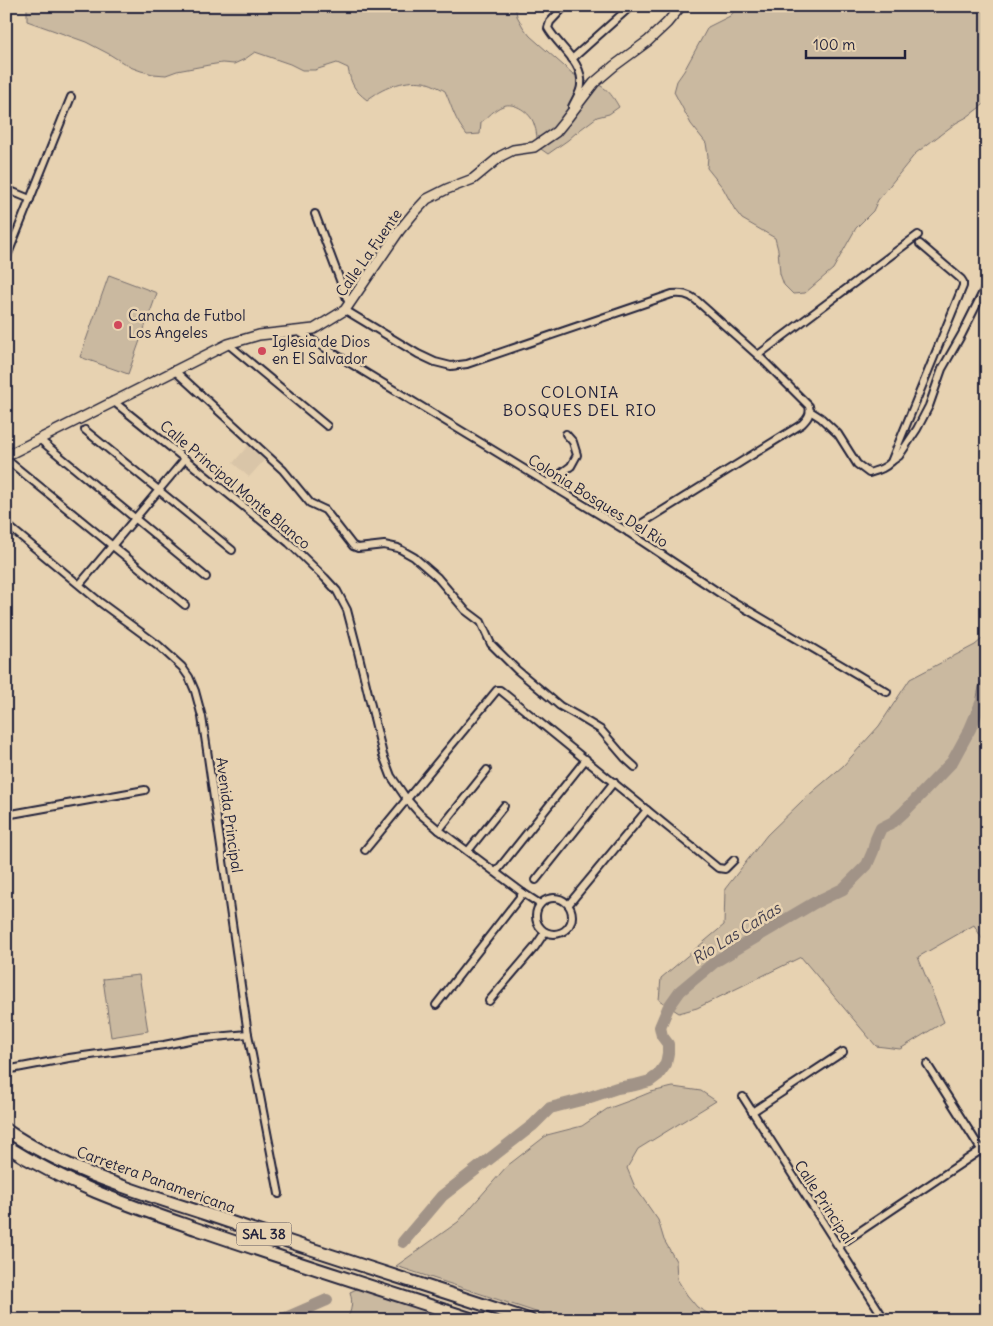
<svg xmlns="http://www.w3.org/2000/svg" width="993" height="1326" font-family="Delius,sans-serif">
	<style>
		.built { fill: #d9c5a8 }
		.green { fill: #cab9a0; stroke: #766e6e }
		.water { fill: #a19387; stroke: #6e6669 }
		.lines { fill: none; stroke-linecap: round; stroke-linejoin: round }
		.river { stroke: #a19387; stroke-width: 12 }
		.street-casing { stroke: #22223b; stroke-width: 10 }
		.secondary-casing { stroke: #22223b; stroke-width: 12 }
		.highway-casing { stroke: #22223b; stroke-width: 15 }
		.street { stroke: #e7d2b1; stroke-width: 6 }
		.secondary { stroke: #e7d2b1; stroke-width: 9 }
		.highway { stroke: #e7d2b1; stroke-width: 11 }
		.poi-dot { fill: #d1495b; stroke: #e7d2b1; stroke-width: 2 }
		.labels { text-anchor: middle; stroke-width: 5; stroke-linejoin: round; paint-order: stroke }
		.shield { fill: #e7d2b1; stroke: #5d575e; stroke-width: 1 }
		.shield-label { font-size: 14px; font-weight: bold; fill: #22223b }
		.street-label { font-size: 15px; fill: #22223b; stroke: #e7d2b1 }
		.poi-label { font-size: 15px; fill: #22223b; stroke: #e7d2b1; text-anchor: start }
		.neighbourhood-label { font-size: 16px; letter-spacing: 1px; fill: #22223b; stroke: #e7d2b1 }
		.water-label { font-size: 16px; font-style: italic; fill: #423e4e; stroke: #e7d2b1 }
	</style>
	<rect width="100%" height="100%" fill="#e7d2b1"/>
	<filter id="ink" filterUnits="userSpaceOnUse"><feTurbulence type="fractalNoise" baseFrequency=".02" numOctaves="2"/><feDisplacementMap in="SourceGraphic" scale="10" xChannelSelector="R" yChannelSelector="G"/><feConvolveMatrix kernelMatrix="1 2 1 2 8 2 1 2 1" color-interpolation-filters="sRGB"/></filter>
	<g filter="url(#ink)">
		<path class="built" d="M 252,441 L 268,456 L 249,477 L 233,463 Z"/>
		<g class="green">
			<path d="M 27,6 L 515,6 L 517,16 L 523,27 L 530,36 L 573,74 L 591,84 C 604,83 613,96 619,107 L 609,114 L 597,117 L 577,132 L 568,140 L 548,154 L 538,147 C 537,140 537,131 534,124 C 531,113 514,101 503,106 C 494,109 489,117 481,122 L 480,134 L 467,135 C 454,119 453,109 445,91 C 438,87 430,83 423,82 C 403,79 381,89 367,100 C 354,90 351,84 348,68 L 337,63 L 315,70 L 302,70 L 290,64 L 255,52 L 245,59 L 234,64 L 222,63 L 209,65 L 177,71 L 166,75 L 153,74 L 141,71 L 130,67 L 109,54 L 86,42 L 27,21 Z"/>
			<path d="M 739,6 L 987,6 L 987,102 L 967,117 L 956,123 L 916,153 L 878,200 L 873,211 L 856,228 L 833,269 L 805,293 L 793,294 L 784,285 L 780,274 L 778,250 L 775,238 L 742,219 L 735,210 L 723,188 L 707,168 L 708,156 L 706,143 L 691,124 L 674,92 L 677,81 L 684,71 L 708,27 L 730,16 Z"/>
			<path d="M 109,275 L 157,293 L 128,374 L 80,357 Z"/>
			<path d="M 987,635 L 987,947 L 974,925 L 918,957 L 944,1022 L 900,1049 L 876,1046 L 801,957 L 697,1008 L 679,1013 L 659,1000 L 661,978 L 724,925 L 725,889 L 767,835 L 803,800 L 843,766 L 879,726 L 910,679 L 975,645 Z"/>
			<path d="M 139,975 L 148,1031 L 111,1037 L 103,979 Z"/>
			<path d="M 673,1087 L 701,1091 L 716,1101 L 638,1149 L 627,1168 L 635,1187 L 658,1220 L 664,1240 L 676,1261 L 677,1279 L 687,1295 L 697,1307 L 714,1317 L 725,1320 L 560,1320 L 396,1266 L 458,1222 L 507,1166 L 547,1135 L 582,1126 L 607,1109 L 634,1099 L 651,1092 Z"/>
			<path d="M 363,1286 L 459,1320 L 346,1320 C 352,1311 353,1302 350,1292 Z"/>
		</g>
		<path class="water" d="M 987,669 L 987,704 L 985,705 L 977,698 L 979,687 Z"/>
		<g class="lines">
			<g class="river">
				<path d="M 403,1242 L 442,1196 L 533,1125 L 550,1108 L 581,1100 L 617,1088 L 635,1085 L 650,1081 L 658,1075 L 666,1064 L 668,1053 L 668,1044 L 662,1036 L 660,1027 L 668,1008 L 680,991 L 716,961 L 814,903 L 843,889 L 867,865 L 873,851 L 876,839 L 881,828 L 893,822 L 904,812 L 952,762 L 970,729 L 987,689"/>
				<path d="M 281,1320 L 327,1300"/>
			</g>
			<defs>
				<g id="street">
					<path d="M 565,6 L 550,22 L 548,28 C 558,46 584,63 581,85 C 581,92 575,100 572,107"/>
					<path d="M 572,59 L 631,6"/>
					<path d="M 6,189 L 30,199"/>
					<path d="M 315,214 L 349,304"/>
					<path d="M 6,259 L 71,97"/>
					<path d="M 345,310 L 418,354 L 435,362 L 451,366 L 467,364 L 672,294 C 682,293 688,294 696,300 L 762,359 L 809,406 C 811,414 808,418 802,424 L 628,532"/>
					<path d="M 297,331 L 628,532 L 724,596 L 887,692"/>
					<path d="M 228,344 L 327,426"/>
					<path d="M 758,355 L 918,235"/>
					<path d="M 174,370 L 283,470 L 310,503 L 325,510 L 353,546 L 358,548 L 384,545 L 398,548 L 414,557 L 437,577 L 465,610 L 481,622 L 491,644 L 517,670 L 560,706 L 578,716 L 601,730 L 625,758 L 635,767"/>
					<path d="M 113,401 L 289,543 L 325,578 L 337,591 L 347,610 L 358,652 L 383,755 L 391,776 L 406,798 L 419,813 L 439,830 L 523,893 L 540,904"/>
					<path d="M 810,411 L 821,418 L 838,434 L 857,464 L 869,473 C 878,470 884,469 891,462 L 963,286 L 963,282 L 961,279 L 920,244"/>
					<path d="M 85,430 L 232,550"/>
					<path d="M 39,439 L 206,577"/>
					<path d="M 6,459 L 185,605"/>
					<path d="M 892,461 L 899,456 L 917,429 L 929,406 L 942,369 L 962,334 L 987,284"/>
					<path d="M 548,483 L 571,466 L 577,455 L 573,442 L 566,434"/>
					<path d="M 6,524 L 101,603 L 158,645 L 182,667 L 189,677 L 195,691 L 202,717 L 207,750 L 248,1034 L 279,1194"/>
					<path d="M 80,584 L 185,459"/>
					<path d="M 6,815 L 145,790"/>
					<path d="M 439,830 L 487,770"/>
					<path d="M 365,850 L 497,690 L 500,690 L 718,868 L 725,869 L 734,860"/>
					<path d="M 468,851 L 504,806"/>
					<path d="M 496,872 L 586,759"/>
					<path d="M 536,880 L 614,782"/>
					<circle cx="554" cy="916" r="18"/>
					<path d="M 569,904 L 647,810"/>
					<path d="M 489,1001 L 535,947 L 545,932"/>
					<path d="M 436,1005 L 523,893"/>
					<path d="M 927,1064 L 987,1159"/>
					<path d="M 6,1070 L 69,1058 L 164,1045 L 194,1039 L 248,1034"/>
					<path d="M 743,1097 L 885,1320"/>
					<path d="M 752,1112 L 843,1052"/>
					<path d="M 838,1246 L 987,1146"/>
				</g>
				<path id="secondary" d="M 6,456 L 228,344 L 259,335 L 314,329 L 345,310 L 399,231 L 413,214 L 427,199 L 447,189 L 473,179 L 501,156 L 513,150 L 534,147 L 556,132 L 565,121 L 594,83 L 614,66 L 648,41 L 667,23 L 681,6"/>
				<g id="highway">
					<path d="M 6,1130 C 68,1172 142,1193 212,1216 C 318,1252 424,1285 530,1320"/>
					<path d="M 6,1146 C 66,1184 131,1206 197,1229 C 290,1261 382,1290 475,1320"/>
				</g>
			</defs>
			<use href="#street" class="street-casing"/>
			<use href="#secondary" class="secondary-casing"/>
			<use href="#highway" class="highway-casing"/>
			<use href="#street" class="street"/>
			<use href="#secondary" class="secondary"/>
			<use href="#highway" class="highway"/>
		</g>
	</g>
	<g class="poi-dot">
		<circle cx="118" cy="325" r="5"/>
		<circle cx="262" cy="351" r="5"/>
	</g>
	<g class="labels">
		<rect class="shield" x="236.5" y="1222.5" width="55" height="23" rx="4"/>
		<g class="shield-label">
			<text x="264" y="1239">SAL 38</text>
		</g>
		<g class="street-label">
			<text transform="translate(369 253) rotate(-55)" y="5">Calle La Fuente</text>
			<text transform="translate(235 485) rotate(40)" y="5">Calle Principal Monte Blanco</text>
			<text transform="translate(598 501) rotate(32)" y="5">Colonia Bosques Del Rio</text>
			<text transform="translate(229 815) rotate(82)" y="5">Avenida Principal</text>
			<text transform="translate(156 1180) rotate(20)" y="5">Carretera Panamericana</text>
			<text transform="translate(824 1202) rotate(57)" y="5">Calle Principal</text>
		</g>
		<g class="poi-label">
			<text x="128" y="321">Cancha de Futbol<tspan x="128" dy="17">Los Angeles</tspan></text>
			<text x="272" y="347">Iglesia de Dios<tspan x="272" dy="17">en El Salvador</tspan></text>
		</g>
		<g class="neighbourhood-label">
			<text x="580" y="398">COLONIA<tspan x="580" dy="18">BOSQUES DEL RIO</tspan></text>
		</g>
		<g class="water-label">
			<text transform="translate(736 933) rotate(-32)" y="6">Río Las Cañas</text>
		</g>
	</g>
	<rect width="993" height="1326" fill="none" stroke="#e7d2b1" stroke-width="25"/>
	<rect x="12" y="12" width="968" height="1301" fill="none" stroke="#22223b" stroke-width="2" filter="url(#ink)"/>
	<path d="M806 50v8h99v-8" fill="none" stroke="#22223b" stroke-width="2.5"/>
	<text x="813" y="50" font-size="15" fill="#22223b" stroke="#e7d2b1" stroke-width="4" paint-order="stroke">100 m</text>
</svg>
